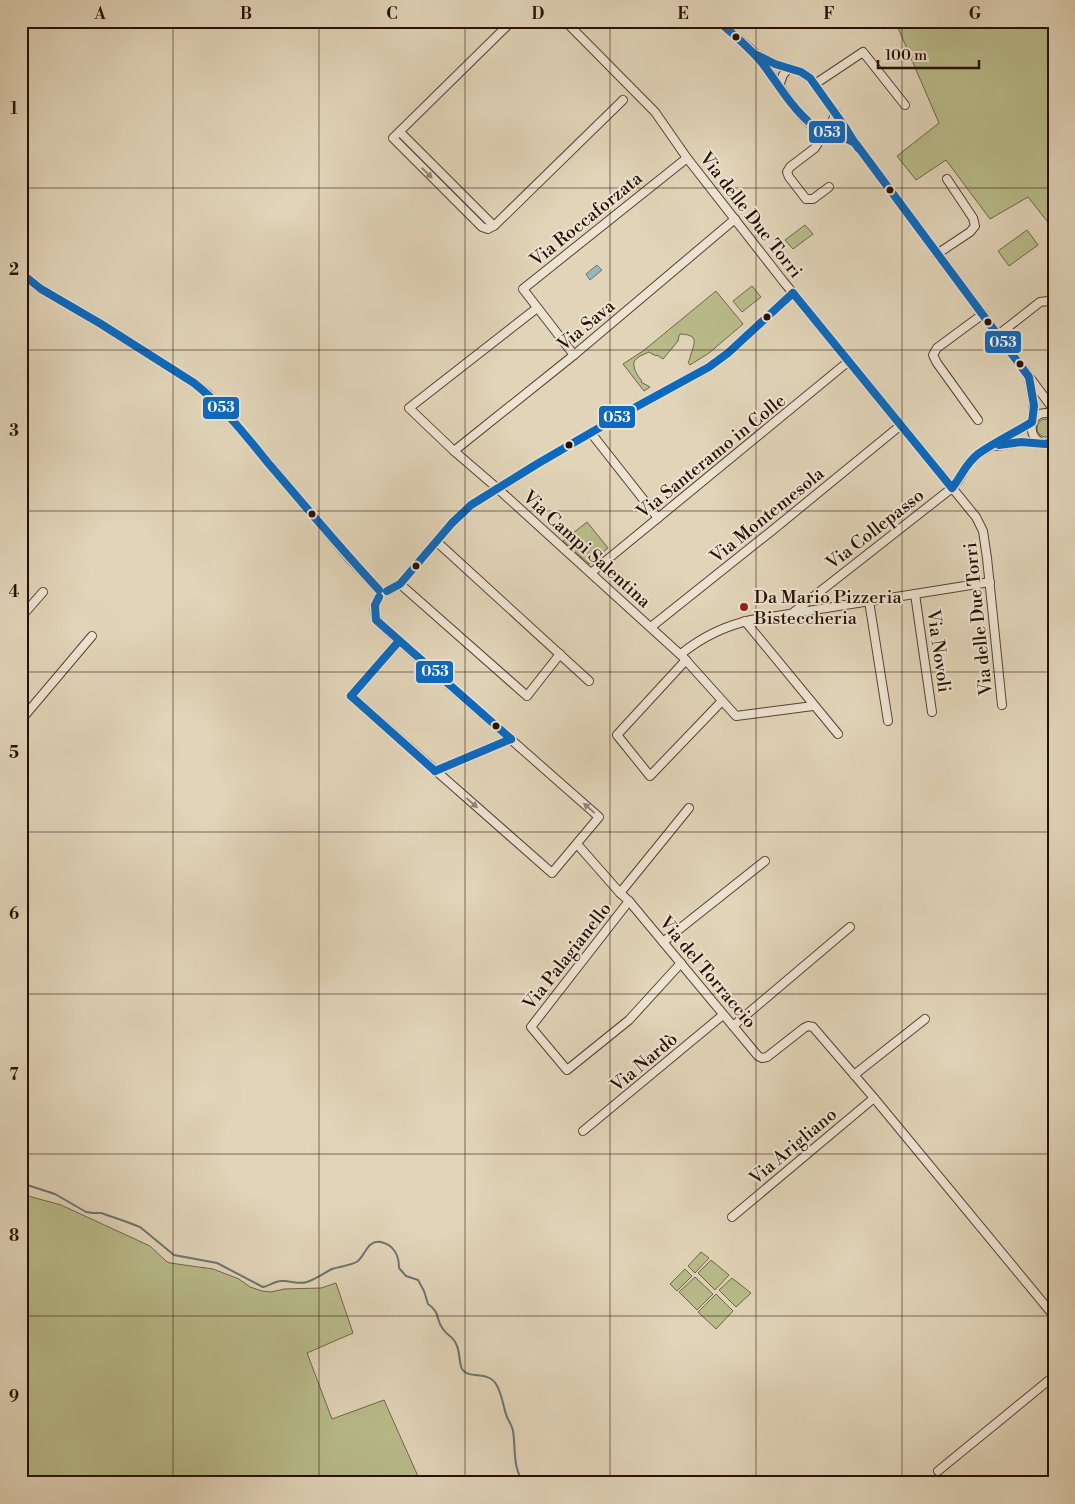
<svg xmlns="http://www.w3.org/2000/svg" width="1075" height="1504" font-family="'Libre Bodoni',serif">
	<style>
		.green { fill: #b9bb8a; stroke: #706648 }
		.water { fill: #96b7b7; stroke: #6a7470 }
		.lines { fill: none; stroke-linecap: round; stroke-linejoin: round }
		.stream { stroke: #6a7470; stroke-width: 2 }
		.street-casing { stroke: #564132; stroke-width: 10 }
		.street { stroke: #ece3d1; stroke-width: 8 }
		.bus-1-casing { stroke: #ece3d1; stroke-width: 11 }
		.bus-1 { stroke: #0c69bf; stroke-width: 8 }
		.oneway { fill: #948476 }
		.grid { fill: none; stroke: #281006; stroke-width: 1; stroke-opacity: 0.55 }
		.bus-dot { fill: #281006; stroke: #ece3d1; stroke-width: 2 }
		.poi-dot { fill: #8f2418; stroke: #ece3d1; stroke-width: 2 }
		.labels { text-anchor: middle; stroke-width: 4; stroke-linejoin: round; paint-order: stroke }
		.street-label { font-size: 18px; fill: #281006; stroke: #ece3d1 }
		.poi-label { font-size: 18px; fill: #281006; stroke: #ece3d1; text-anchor: start }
		.line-badge { stroke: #ece3d1; stroke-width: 2 }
		.badge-label { font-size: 14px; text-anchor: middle; font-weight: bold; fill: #fff }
		.neatline { fill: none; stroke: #281006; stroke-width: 2 }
		.grid-label { font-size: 16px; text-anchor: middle; font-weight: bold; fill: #281006 }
	</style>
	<rect width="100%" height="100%" fill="#e1d4b8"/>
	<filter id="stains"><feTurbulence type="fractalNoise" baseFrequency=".004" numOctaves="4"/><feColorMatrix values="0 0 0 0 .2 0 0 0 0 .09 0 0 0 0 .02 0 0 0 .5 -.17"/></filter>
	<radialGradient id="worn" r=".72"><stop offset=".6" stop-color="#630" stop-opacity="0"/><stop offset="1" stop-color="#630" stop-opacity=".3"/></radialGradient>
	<g class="green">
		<path d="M 895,21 L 1054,21 L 1054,230 L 1028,197 L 990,219 L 946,160 L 916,180 L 897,156 L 939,123 Z"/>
		<path d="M 805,225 L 813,234 L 793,249 L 785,240 Z"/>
		<path d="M 1027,230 L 1038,245 L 1009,266 L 998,251 Z"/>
		<path d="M 752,286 L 761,297 L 742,312 L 733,301 Z"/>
		<path d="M 716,291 L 743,324 L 709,353 L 690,365 L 688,362 C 690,360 690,357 691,354 C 696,340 697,335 680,334 L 679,336 L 678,341 L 663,359 L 657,355 L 656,356 L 649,352 L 640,356 L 634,361 C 633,369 637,375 642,381 L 641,382 L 650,387 L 644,391 L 623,364 L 643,351 Z"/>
		<circle cx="1046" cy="428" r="9"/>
		<path d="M 587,522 L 608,548 L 589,564 L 563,541 Z"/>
		<path d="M 21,1194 L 61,1205 L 150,1246 L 166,1261 L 170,1263 L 213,1269 L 239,1279 L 250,1287 L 262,1291 L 271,1292 L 284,1289 L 321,1288 L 336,1283 L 353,1333 L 307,1353 L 332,1419 L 384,1400 L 421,1483 L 21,1483 Z"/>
		<path d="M 701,1252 L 709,1258 L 695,1273 L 688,1266 Z"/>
		<path d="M 711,1260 L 729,1275 L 715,1290 L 698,1273 Z"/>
		<path d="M 685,1269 L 692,1276 L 677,1291 L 670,1284 Z"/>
		<path d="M 695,1277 L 713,1294 L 697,1310 L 679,1292 Z"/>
		<path d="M 732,1278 L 751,1293 L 736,1307 L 719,1290 Z"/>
		<path d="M 716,1294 L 733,1311 L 716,1329 L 698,1312 Z"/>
	</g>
	<path class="water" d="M 597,265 L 602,270 L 590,280 L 586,274 Z"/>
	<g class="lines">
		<path class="stream" d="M 21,1183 L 55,1194 L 86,1212 L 93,1213 L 101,1213 L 127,1222 L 140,1227 L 174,1255 L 217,1263 L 263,1287 C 269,1286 275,1281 281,1281 C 290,1280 298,1285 307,1282 C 316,1279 324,1273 332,1269 C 340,1266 351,1266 358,1261 C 366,1254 367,1240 381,1242 C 394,1245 399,1256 399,1268 L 406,1276 L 418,1280 L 424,1291 L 428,1304 C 441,1313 435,1319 443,1329 C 448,1337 453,1335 457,1346 C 460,1353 459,1363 462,1369 C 469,1380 487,1370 496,1384 C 502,1393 503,1407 507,1417 C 509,1421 512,1426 513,1431 C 516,1449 512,1467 524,1483"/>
		<defs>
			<g id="street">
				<path d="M 512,21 L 393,138 L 482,227 L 488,229 L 495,225 L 623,100"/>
				<path d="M 565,21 L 655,112 L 687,158 L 783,281 L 976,517 L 983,531 L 987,558 L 1002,705"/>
				<path d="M 718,21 C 730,32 744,42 755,54 C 776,77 789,106 812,126 C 826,137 842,133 854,143"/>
				<path d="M 754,53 L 775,64 L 801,72 L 810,78 L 845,127 L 856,144 L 1054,410"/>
				<path d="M 815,84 L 863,52 L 905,105"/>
				<path d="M 779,86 L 783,75 L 789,68"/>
				<path d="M 400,132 L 494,226"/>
				<path d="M 829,187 L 813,199 L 806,199 L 789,177 L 787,172 L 790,167 L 815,148 L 824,133 L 830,126 L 836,113"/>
				<path d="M 937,254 L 970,232 L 975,226 L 973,218 L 947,179"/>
				<path d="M 21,273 L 41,289 L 101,324 L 194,383 L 208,394 L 239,428 L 349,558 L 379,590"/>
				<path d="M 537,308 L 409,408 L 454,451 L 497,488 L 683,657 L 736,716 L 813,706"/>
				<path d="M 998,335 L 1040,302 L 1048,301 L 1054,305"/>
				<path d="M 574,355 L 523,289 L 687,158"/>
				<path d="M 1029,379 L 1033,401 L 1033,419"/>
				<path d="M 978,420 L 937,363 L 933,355 L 937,348 L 983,314"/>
				<path d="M 591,433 L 658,518"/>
				<path d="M 1040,442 C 1032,437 1031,431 1032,422 C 1037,413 1044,411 1054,415"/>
				<path d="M 997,446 L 1021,442 L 1045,444 L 1054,442"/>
				<path d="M 454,451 L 574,355 L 735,219"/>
				<path d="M 437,542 L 589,681"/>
				<path d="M 591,573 L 849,361"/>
				<path d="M 400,584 L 527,696 L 560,654"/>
				<path d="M 387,591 L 400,584 L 452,523 L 471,505 L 537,464 L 623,414 L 709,367 L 728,353 L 793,293"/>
				<path d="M 915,594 L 932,712"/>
				<path d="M 379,597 C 366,618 385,628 399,641 L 599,817 L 552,873 L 351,696 L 399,641"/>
				<path d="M 869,601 L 888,721"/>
				<path d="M 794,612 L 952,488 L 958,481 L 968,464 L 978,454 L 1032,422"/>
				<path d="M 21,617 L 43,592"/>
				<path d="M 745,621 L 838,734"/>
				<path d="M 651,627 L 774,529 L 901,425"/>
				<path d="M 681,654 C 702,637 724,626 751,620 L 990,582"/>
				<path d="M 686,660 L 617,735 L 650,776 L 722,701"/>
				<path d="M 21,720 L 92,636"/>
				<path d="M 435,771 L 511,739"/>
				<path d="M 577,844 L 620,893 L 629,901 L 758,1056 L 762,1058 L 767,1057 L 804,1028 L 808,1026 L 813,1027 L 874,1098 L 1054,1316"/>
				<path d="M 620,893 L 689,808"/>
				<path d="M 629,901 L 531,1027 L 567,1070 L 629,1020 L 681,963"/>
				<path d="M 663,942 L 765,861"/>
				<path d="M 733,1026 L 850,927"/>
				<path d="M 854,1075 L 925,1019"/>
				<path d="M 583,1131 L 723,1015"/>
				<path d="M 732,1217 L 874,1098"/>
				<path d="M 938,1471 L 1054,1376"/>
			</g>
		</defs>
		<use href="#street" class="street-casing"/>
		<use href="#street" class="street"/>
		<defs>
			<g id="bus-1">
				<path d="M 718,21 C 734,35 750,48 763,64 C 778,84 791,107 811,124 C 824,135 842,134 856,144 L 1029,377 L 1034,406 L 1032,422 C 1016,432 993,443 978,454 C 966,463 961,477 952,488"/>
				<path d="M 757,55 L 775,64 L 801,72 L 810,78 L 845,127 L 858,148"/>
				<path d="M 21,273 L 41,289 L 101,324 L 194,383 C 223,406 246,436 269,464 C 305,506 341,549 379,590"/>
				<path d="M 793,293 L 952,488"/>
				<path d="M 999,445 L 1021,442 L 1045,444 L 1054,442"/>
				<path d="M 387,591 L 400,584 L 452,523 L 471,505 L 537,464 L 623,414 L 709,367 L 728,353 L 793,293"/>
				<path d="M 379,597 L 375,605 L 376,620 L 511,739"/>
				<path d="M 351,696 L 435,771"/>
				<path d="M 351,696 L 399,641"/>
				<path d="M 435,771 L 511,739"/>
			</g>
		</defs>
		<use href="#bus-1" class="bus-1-casing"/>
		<use href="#bus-1" class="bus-1"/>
	</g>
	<defs><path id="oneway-solid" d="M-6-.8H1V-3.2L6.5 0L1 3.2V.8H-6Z" transform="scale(1.25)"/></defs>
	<g class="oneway">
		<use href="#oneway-solid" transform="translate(427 173) rotate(45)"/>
		<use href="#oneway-solid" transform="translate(472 803) rotate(41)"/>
		<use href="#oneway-solid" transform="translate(589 808) rotate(-139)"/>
	</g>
	<path class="grid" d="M 173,21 L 173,1483M 319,21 L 319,1483M 465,21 L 465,1483M 610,21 L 610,1483M 756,21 L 756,1483M 902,21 L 902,1483M 21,188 L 1054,188M 21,350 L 1054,350M 21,511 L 1054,511M 21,672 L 1054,672M 21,832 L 1054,832M 21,994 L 1054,994M 21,1154 L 1054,1154M 21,1316 L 1054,1316"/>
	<g class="bus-dot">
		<circle cx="736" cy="37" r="4.5"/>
		<circle cx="890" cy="190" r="4.5"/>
		<circle cx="767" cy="317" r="4.5"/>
		<circle cx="988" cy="322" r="4.5"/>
		<circle cx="1020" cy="364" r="4.5"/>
		<circle cx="569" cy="445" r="4.5"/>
		<circle cx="312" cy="514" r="4.5"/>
		<circle cx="416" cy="566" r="4.5"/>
		<circle cx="496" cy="726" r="4.5"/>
	</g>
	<circle class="poi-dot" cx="744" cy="607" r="5"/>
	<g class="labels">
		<g class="street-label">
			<text transform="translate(751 215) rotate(52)" y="6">Via delle Due Torri</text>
			<text transform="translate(586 219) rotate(-39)" y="6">Via Roccaforzata</text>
			<text transform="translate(586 325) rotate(-40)" y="6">Via Sava</text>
			<text transform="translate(711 456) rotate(-39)" y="6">Via Santeramo in Colle</text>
			<text transform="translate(767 515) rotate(-39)" y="6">Via Montemesola</text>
			<text transform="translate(875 529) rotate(-38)" y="6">Via Collepasso</text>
			<text transform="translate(587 549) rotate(42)" y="6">Via Campi Salentina</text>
			<text transform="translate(978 619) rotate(-96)" y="6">Via delle Due Torri</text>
			<text transform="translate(939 651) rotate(82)" y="6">Via Novoli</text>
			<text transform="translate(567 956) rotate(-52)" y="6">Via Palagianello</text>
			<text transform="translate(708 972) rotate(50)" y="6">Via del Torraccio</text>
			<text transform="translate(644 1062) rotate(-40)" y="6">Via Nardò</text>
			<text transform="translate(793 1146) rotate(-40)" y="6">Via Arigliano</text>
		</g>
		<g class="poi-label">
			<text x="754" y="603">Da Mario Pizzeria<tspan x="754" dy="21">Bisteccheria</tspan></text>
		</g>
	</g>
	<g class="line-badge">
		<rect x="808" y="120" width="38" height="24" rx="5" fill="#0c69bf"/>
		<rect x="984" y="330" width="38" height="24" rx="5" fill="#0c69bf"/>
		<rect x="202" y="396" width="38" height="24" rx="5" fill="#0c69bf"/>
		<rect x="598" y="405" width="38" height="24" rx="5" fill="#0c69bf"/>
		<rect x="415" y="660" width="39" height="24" rx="5" fill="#0c69bf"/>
	</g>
	<g class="badge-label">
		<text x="827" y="137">053</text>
		<text x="1003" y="347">053</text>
		<text x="221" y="412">053</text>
		<text x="617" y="422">053</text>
		<text x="435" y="676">053</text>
	</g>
	<rect width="1075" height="1504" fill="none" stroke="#e1d4b8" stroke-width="55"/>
	<path d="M878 60v8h101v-8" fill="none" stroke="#281006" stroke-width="2.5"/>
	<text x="885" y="60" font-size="15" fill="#281006" stroke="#ece3d1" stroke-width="4" paint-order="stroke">100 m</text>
	<rect x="28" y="28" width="1020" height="1448" class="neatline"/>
	<g class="grid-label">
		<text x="100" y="19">A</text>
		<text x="246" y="19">B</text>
		<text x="392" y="19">C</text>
		<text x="538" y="19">D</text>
		<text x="683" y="19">E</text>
		<text x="829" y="19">F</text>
		<text x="975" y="19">G</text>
		<text x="14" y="114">1</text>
		<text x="14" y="275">2</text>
		<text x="14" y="436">3</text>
		<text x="14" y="597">4</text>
		<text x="14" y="758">5</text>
		<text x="14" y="919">6</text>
		<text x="14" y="1080">7</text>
		<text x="14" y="1241">8</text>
		<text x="14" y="1402">9</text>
	</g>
	<rect width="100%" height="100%" filter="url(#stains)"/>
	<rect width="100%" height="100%" fill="url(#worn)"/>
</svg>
